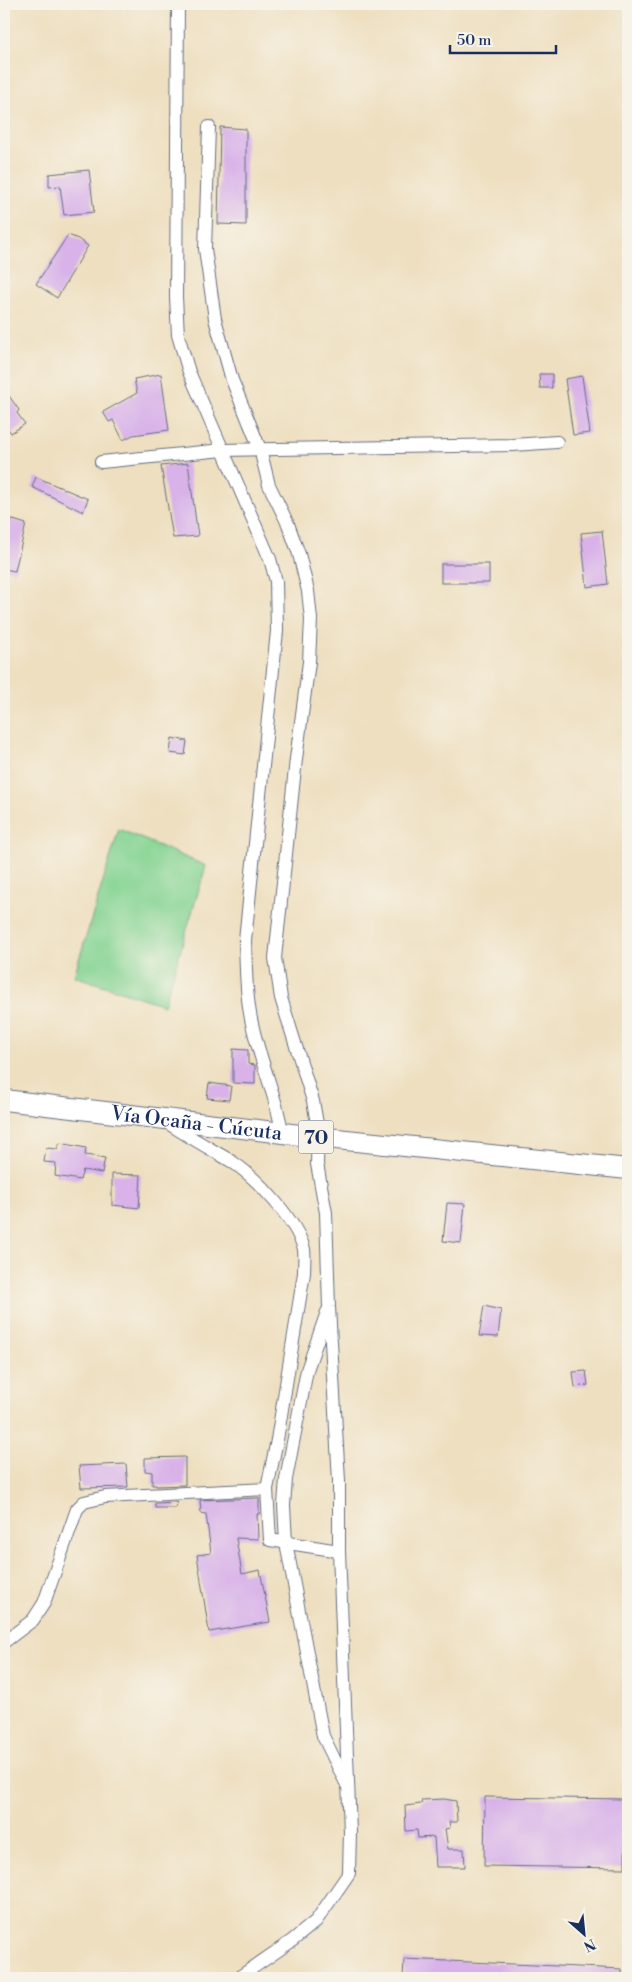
<svg xmlns="http://www.w3.org/2000/svg" width="632" height="1982" font-family="'Libre Bodoni',serif">
	<style>
		.green { fill: #85d493; stroke: #508278 }
		.building { fill: #d8b2e9 }
		.lines { fill: none; stroke-linecap: round; stroke-linejoin: round }
		.street-casing { stroke: #656d80; stroke-width: 14 }
		.primary-casing { stroke: #656d80; stroke-width: 22 }
		.street { stroke: #fff; stroke-width: 12 }
		.primary { stroke: #fff; stroke-width: 20 }
		.labels { text-anchor: middle; stroke-width: 4; stroke-linejoin: round; paint-order: stroke }
		.shield { fill: #f7f3e8; stroke: #5d6a87; stroke-width: 1 }
		.shield-label { font-size: 19px; font-weight: bold; fill: #1b2f5e }
		.street-label { font-size: 20px; fill: #1b2f5e; stroke: #f7f3e8 }
	</style>
	<rect width="100%" height="100%" fill="#f7f3e8"/>
	<filter id="ink" filterUnits="userSpaceOnUse"><feTurbulence type="fractalNoise" baseFrequency=".02" numOctaves="2"/><feDisplacementMap in="SourceGraphic" scale="10" xChannelSelector="R" yChannelSelector="G"/><feConvolveMatrix kernelMatrix="1 2 1 2 8 2 1 2 1" color-interpolation-filters="sRGB"/></filter>
	<filter id="wash" filterUnits="userSpaceOnUse"><feTurbulence type="fractalNoise" baseFrequency=".0096" numOctaves="4" result="noise"/><feDisplacementMap in="SourceGraphic" scale="20" xChannelSelector="R" yChannelSelector="G"/><feGaussianBlur stdDeviation="1.12" result="paint"/><feColorMatrix in="noise" values="0 0 0 0 0 0 0 0 0 0 0 0 0 0 0 0 0 1.4 0 .05"/><feComposite in="paint" operator="in"/></filter>
	<g filter="url(#wash)">
		<rect width="100%" height="100%" fill="#eedfc0"/>
		<path class="green" d="M 119,829 L 206,866 L 164,1005 L 74,976 Z"/>
		<g id="blocks">
			<g class="building">
				<path d="M 220,127 L 246,129 L 246,225 L 218,224 Z"/>
				<path d="M 89,170 L 94,212 L 64,215 L 60,186 L 49,187 L 49,174 Z"/>
				<path d="M 68,235 L 78,239 L 88,246 L 57,298 L 36,284 Z"/>
				<path d="M 161,374 L 169,430 L 133,435 L 123,440 L 113,420 L 109,422 L 103,412 L 137,393 L 134,379 Z"/>
				<path d="M 539,374 L 552,374 L 552,388 L 540,388 Z"/>
				<path d="M 582,376 L 590,433 L 573,435 L 565,379 Z"/>
				<path d="M 4,389 L 19,410 L 17,413 L 25,424 L 11,433 L 4,423 Z"/>
				<path d="M 188,463 L 198,536 L 173,538 L 161,466 Z"/>
				<path d="M 36,477 L 88,499 L 83,512 L 32,487 Z"/>
				<path d="M 4,517 L 26,524 L 15,571 L 4,569 Z"/>
				<path d="M 602,531 L 608,584 L 587,587 L 581,533 Z"/>
				<rect x="441" y="564" width="48" height="19"/>
				<path d="M 172,738 L 187,741 L 185,755 L 170,753 Z"/>
				<path d="M 233,1049 L 248,1050 L 248,1064 L 255,1065 L 255,1084 L 233,1083 Z"/>
				<path d="M 209,1083 L 231,1086 L 229,1100 L 207,1098 Z"/>
				<path d="M 60,1143 L 86,1148 L 85,1155 L 105,1158 L 102,1173 L 83,1170 L 80,1180 L 55,1176 L 56,1163 L 44,1162 L 46,1148 L 57,1149 Z"/>
				<path d="M 112,1174 L 141,1175 L 139,1208 L 112,1205 Z"/>
				<path d="M 447,1203 L 465,1204 L 461,1243 L 443,1241 Z"/>
				<path d="M 484,1306 L 501,1310 L 498,1337 L 479,1336 Z"/>
				<path d="M 586,1371 L 588,1385 L 575,1387 L 573,1372 Z"/>
				<path d="M 185,1457 L 185,1485 L 156,1486 L 156,1485 L 152,1485 L 152,1472 L 145,1471 L 145,1458 Z"/>
				<path d="M 126,1464 L 128,1487 L 81,1488 L 79,1466 Z"/>
				<path d="M 259,1498 L 259,1514 L 257,1514 L 258,1539 L 236,1538 L 242,1574 L 260,1570 L 270,1622 L 209,1632 L 197,1555 L 211,1553 L 206,1514 L 201,1513 L 200,1500 Z"/>
				<path d="M 177,1502 L 176,1508 L 155,1508 L 155,1503 Z"/>
				<path d="M 485,1797 L 626,1799 L 625,1868 L 484,1866 Z"/>
				<path d="M 444,1799 L 456,1801 L 457,1822 L 449,1822 L 450,1828 L 445,1829 L 448,1849 L 464,1849 L 465,1867 L 436,1867 L 434,1837 L 418,1838 L 417,1830 L 406,1831 L 405,1806 L 421,1804 L 422,1800 Z"/>
				<path d="M 404,1959 L 622,1969 L 622,1978 L 403,1978 Z"/>
			</g>
		</g>
	</g>
	<g filter="url(#ink)">
		<use href="#blocks" fill-opacity="0" stroke="#656d80" stroke-width="1"/>
		<g class="lines">
			<defs>
				<g id="street">
					<path d="M 178,4 L 176,297 L 178,335 L 189,372 L 270,559 L 276,581 L 277,631 L 245,940 C 246,970 246,1000 253,1028 C 261,1063 276,1096 282,1131"/>
					<path d="M 209,127 L 205,249 L 215,319 L 232,380 L 260,449 L 269,485 L 288,524 L 299,554 L 308,591 L 311,619 L 309,662 L 296,759 L 275,958 L 281,998 L 313,1101 L 318,1129 L 317,1164 L 326,1213 L 329,1307 L 339,1481 L 339,1551 L 350,1832 L 349,1873 L 316,1921 L 293,1940 L 238,1978"/>
					<path d="M 101,462 L 223,450 L 513,445 L 557,442"/>
					<path d="M 165,1121 C 187,1136 209,1148 231,1161 C 257,1178 296,1220 304,1249 C 305,1257 304,1265 304,1273 L 277,1440 L 267,1489 L 270,1540 L 339,1551"/>
					<path d="M 327,1312 L 307,1370 L 286,1479 L 284,1505 L 286,1543 L 323,1736 L 347,1785"/>
					<path d="M 4,1642 L 33,1620 L 44,1603 L 77,1509 L 84,1502 L 105,1497 L 267,1489"/>
				</g>
				<g id="primary">
					<path id="s1" d="M 4,1100 L 317,1137 L 628,1169"/>
				</g>
			</defs>
			<use href="#street" class="street-casing"/>
			<use href="#primary" class="primary-casing"/>
			<use href="#street" class="street"/>
			<use href="#primary" class="primary"/>
		</g>
	</g>
	<g class="labels">
		<rect class="shield" x="298.5" y="1120.5" width="35" height="33" rx="4"/>
		<g class="shield-label">
			<text x="316" y="1144">70</text>
		</g>
		<g class="street-label">
			<text dy="7" stroke="none"><textPath href="#s1" startOffset="194">Vía Ocaña - Cúcuta</textPath></text>
		</g>
	</g>
	<rect width="632" height="1982" fill="none" stroke="#f7f3e8" stroke-width="20"/>
	<g transform="translate(584 1934) rotate(153)" stroke="#f7f3e8" stroke-width="4" paint-order="stroke">
	<path d="M0-4L9 19L0 12L-9 19Z" fill="#1b2f5e"/>
	<text y="-8" font-size="14" font-weight="bold" text-anchor="middle" fill="#1b2f5e">N</text>
	</g>
	<path d="M450 45v8h106v-8" fill="none" stroke="#1b2f5e" stroke-width="2.5"/>
	<text x="457" y="45" font-size="15" fill="#1b2f5e" stroke="#f7f3e8" stroke-width="4" paint-order="stroke">50 m</text>
</svg>
